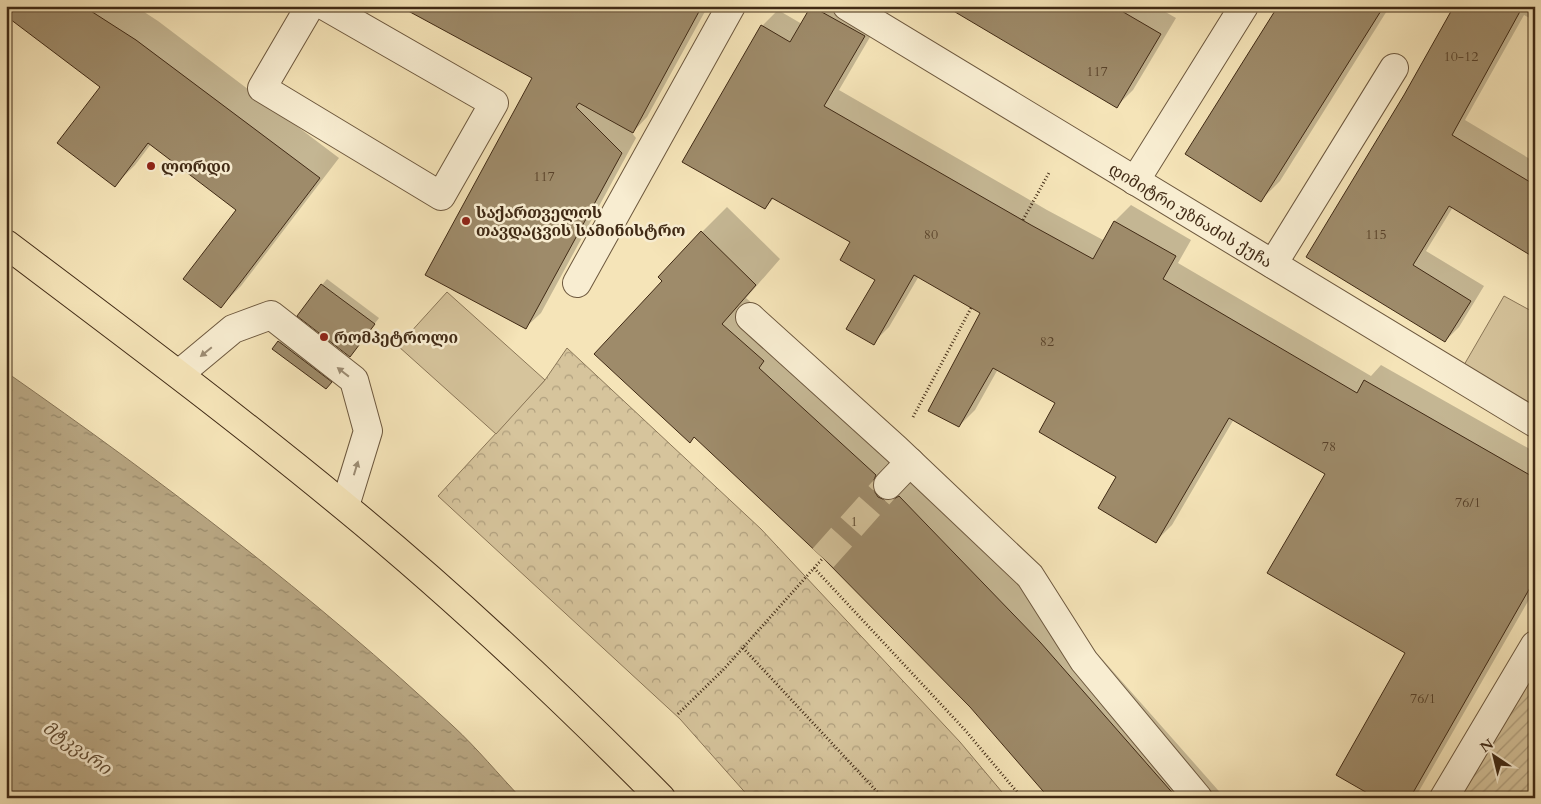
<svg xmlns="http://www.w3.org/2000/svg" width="1541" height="804" font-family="Cardo,'Noto Serif Georgian',serif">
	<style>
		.forest { fill: url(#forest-crowns); stroke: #8b7758 }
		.park { fill: #d6c49c; stroke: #8b7758 }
		.garden { fill: url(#garden-furrows); stroke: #8b7758 }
		.water { fill: url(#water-ripples); stroke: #877456 }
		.shadow { fill: #0003 }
		.building { fill: #9e8b6a; stroke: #402a15 }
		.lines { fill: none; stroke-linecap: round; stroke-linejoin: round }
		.minor-tunnel { stroke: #d1bf97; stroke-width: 28; stroke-dasharray: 28 14; stroke-linecap: butt }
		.minor-casing { stroke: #6d583e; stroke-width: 30 }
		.major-casing { stroke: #402a15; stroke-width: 30 }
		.path { stroke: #402a15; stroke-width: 3; stroke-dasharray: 1 2.5; stroke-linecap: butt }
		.minor { stroke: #f8edd1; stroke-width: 28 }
		.major { stroke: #f5e4b8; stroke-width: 28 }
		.oneway { fill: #9c8c73 }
		.poi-dot { fill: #8f2418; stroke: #f8edd1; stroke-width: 2 }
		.labels { text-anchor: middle; stroke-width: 5; stroke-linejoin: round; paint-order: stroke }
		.number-label { font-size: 14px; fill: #58422a }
		.poi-label { font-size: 16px; font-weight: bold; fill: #402a15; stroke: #f8edd1; text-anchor: start }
		.street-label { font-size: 16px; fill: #402a15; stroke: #f8edd1 }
		.water-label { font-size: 18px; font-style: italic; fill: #644f35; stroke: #f8edd1 }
	</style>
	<defs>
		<pattern id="forest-crowns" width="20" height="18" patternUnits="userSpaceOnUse" patternTransform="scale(1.25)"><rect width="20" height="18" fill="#d6c49c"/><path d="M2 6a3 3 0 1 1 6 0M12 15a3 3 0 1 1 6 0" fill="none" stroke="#af9f7e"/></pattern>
		<pattern id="garden-furrows" width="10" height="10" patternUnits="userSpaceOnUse" patternTransform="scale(1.25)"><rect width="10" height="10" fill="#d6c49c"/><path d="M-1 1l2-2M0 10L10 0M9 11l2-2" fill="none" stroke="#af9f7e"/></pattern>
		<pattern id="water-ripples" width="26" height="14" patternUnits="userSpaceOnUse" patternTransform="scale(1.25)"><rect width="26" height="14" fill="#b7a581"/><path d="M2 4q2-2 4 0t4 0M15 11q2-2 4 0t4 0" fill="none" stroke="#968768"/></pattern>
	</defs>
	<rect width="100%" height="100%" fill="#f5e4b8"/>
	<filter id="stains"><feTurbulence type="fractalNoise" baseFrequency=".004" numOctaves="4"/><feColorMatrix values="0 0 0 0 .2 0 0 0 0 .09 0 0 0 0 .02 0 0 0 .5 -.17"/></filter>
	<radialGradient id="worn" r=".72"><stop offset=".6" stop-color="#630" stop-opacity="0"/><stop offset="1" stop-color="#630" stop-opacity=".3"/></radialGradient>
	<path class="forest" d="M 567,348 L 761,529 L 960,742 L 1007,798 L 750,798 L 680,719 L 438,496 L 545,380 Z"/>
	<g class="park">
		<path d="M 447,292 L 545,380 L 496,434 L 398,346 Z"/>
		<path d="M 1504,296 L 1535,313 L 1535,406 L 1464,365 Z"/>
	</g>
	<path class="garden" d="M 1535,670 L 1535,798 L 1459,798 Z"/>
	<path class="water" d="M 6,372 C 162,481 314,596 453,726 C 477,748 498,774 521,798 L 6,798 Z"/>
	<g class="shadow">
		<path d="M 6,6 L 135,6 L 158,21 L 339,158 L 241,286 L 221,306 L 238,210 L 151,144 L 135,165 L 115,185 L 102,87 Z"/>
		<path d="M 402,6 L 708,6 L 647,117 L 632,133 L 636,138 L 541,313 L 526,327 L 534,78 Z"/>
		<path d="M 812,6 L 857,6 L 880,20 L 839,90 L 1047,210 L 1105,241 L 1115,221 L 1131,205 L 1191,240 L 1178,263 L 1371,376 L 1381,365 L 1535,452 L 1535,589 L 1415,798 L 1378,798 L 1407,652 L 1327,474 L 1234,419 L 1172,525 L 1156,541 L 1118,476 L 1057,403 L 998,369 L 975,410 L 959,426 L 982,312 L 919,276 L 889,327 L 873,343 L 877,279 L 852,242 L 774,198 L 765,208 L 762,26 L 778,10 L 802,24 Z"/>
		<path d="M 948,6 L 1155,6 L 1176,18 L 1133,90 L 1117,106 Z"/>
		<path d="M 1279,6 L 1390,6 L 1280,181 L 1261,200 Z"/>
		<path d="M 1456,6 L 1535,6 L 1535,21 L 1524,15 L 1465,120 L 1535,162 L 1535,257 L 1453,207 L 1426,251 L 1484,286 L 1459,327 L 1445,341 L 1308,257 L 1406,96 Z"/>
		<path d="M 727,207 L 780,259 L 746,298 L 788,335 L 1065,617 L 1225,798 L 1050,798 L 971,706 L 824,557 L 695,436 L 690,441 L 663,281 L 702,232 Z"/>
		<path d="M 327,279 L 379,318 L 350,356 L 322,285 Z"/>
		<path d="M 285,336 L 336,376 L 332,382 L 274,349 Z"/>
	</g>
	<g class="building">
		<path d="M 6,6 L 83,6 L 136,40 L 320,178 L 221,308 L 183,279 L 236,210 L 148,143 L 115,187 L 57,143 L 100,87 L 6,16 Z"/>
		<path d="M 399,6 L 702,6 L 633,133 L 579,103 L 576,107 L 622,153 L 526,329 L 425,275 L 532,78 Z"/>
		<path d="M 811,6 L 865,36 L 824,106 L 1031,225 L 1093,259 L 1114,221 L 1176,256 L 1163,279 L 1357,393 L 1364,380 L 1535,478 L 1535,579 L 1410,798 L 1376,798 L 1336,775 L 1405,653 L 1267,573 L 1325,474 L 1229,418 L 1156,543 L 1098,508 L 1116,477 L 1039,432 L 1055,403 L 993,368 L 959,427 L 928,411 L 980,313 L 914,275 L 874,345 L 846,329 L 875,280 L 840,260 L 850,242 L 772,198 L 765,209 L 682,162 L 761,25 L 790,42 Z"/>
		<path d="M 945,6 L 1113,6 L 1161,34 L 1117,108 Z"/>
		<path d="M 1278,6 L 1384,6 L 1261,202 L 1185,154 Z"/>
		<path d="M 1454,6 L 1523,6 L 1452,135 L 1535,185 L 1535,258 L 1449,206 L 1413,265 L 1471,301 L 1445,342 L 1306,257 L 1404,95 Z"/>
		<path d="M 701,231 L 756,285 L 722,324 L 764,361 L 759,368 L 876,475 L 873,482 L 873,489 L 878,497 L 885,500 L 892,500 L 899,496 L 1040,642 L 1177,798 L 1049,798 L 970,707 L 823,558 L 694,437 L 690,443 L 594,354 L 662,281 L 658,277 Z"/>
		<path d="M 321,284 L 375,324 L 350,357 L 297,316 Z"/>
		<path d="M 278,341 L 332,382 L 326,389 L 272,349 Z"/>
	</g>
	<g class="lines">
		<path class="minor-tunnel" d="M 823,558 L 888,485"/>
		<defs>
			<g id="minor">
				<path d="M 310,6 L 262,88 L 441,196 L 494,103 L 325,6"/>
				<path d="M 847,6 L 1535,423"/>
				<path d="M 1135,181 L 1244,6"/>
				<path d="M 1273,264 L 1394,68"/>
				<path d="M 577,283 L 731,6"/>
				<path d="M 750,317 L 896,449 L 1030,576 L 1084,661 L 1198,798"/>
				<path d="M 179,374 L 233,329 L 271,315 L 354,380 L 368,431 L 345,506"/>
				<path d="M 888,485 L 910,462"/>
				<path d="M 1444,798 L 1535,645"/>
			</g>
			<path id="major" d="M 6,244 C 120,330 234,415 344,506 C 455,597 560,696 661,798"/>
		</defs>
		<use href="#minor" class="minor-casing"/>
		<use href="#major" class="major-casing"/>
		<g class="path">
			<path d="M 1023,220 L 1050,171"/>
			<path d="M 913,417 L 971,308"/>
			<path d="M 814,568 L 965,730 L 1022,798"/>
			<path d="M 743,648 L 883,798"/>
			<path d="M 678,714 L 724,669 L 823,558"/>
		</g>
		<use href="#minor" class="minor"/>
		<use href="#major" class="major"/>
	</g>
	<defs><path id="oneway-solid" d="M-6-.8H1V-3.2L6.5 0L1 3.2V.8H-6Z" transform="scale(1.25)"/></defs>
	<g class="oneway">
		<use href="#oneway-solid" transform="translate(206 352) rotate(141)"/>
		<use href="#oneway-solid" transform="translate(343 372) rotate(-142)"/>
		<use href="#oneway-solid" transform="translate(356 468) rotate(-73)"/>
	</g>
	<g class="poi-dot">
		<circle cx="151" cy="166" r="5"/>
		<circle cx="466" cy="221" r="5"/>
		<circle cx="324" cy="337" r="5"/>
	</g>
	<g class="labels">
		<g class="number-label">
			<text x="1461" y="61">10-12</text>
			<text x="1097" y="76">117</text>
			<text x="544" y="181">117</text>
			<text x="931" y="239">80</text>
			<text x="1376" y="239">115</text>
			<text x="1047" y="346">82</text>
			<text x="1329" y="451">78</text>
			<text x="1468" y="507">76/1</text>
			<text x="854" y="526">1</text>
			<text x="1423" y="703">76/1</text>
		</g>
		<g class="poi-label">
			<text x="161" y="172">ლორდი</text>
			<text x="476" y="218">საქართველოს<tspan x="476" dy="18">თავდაცვის სამინისტრო</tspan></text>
			<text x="334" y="343">რომპეტროლი</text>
		</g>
		<g class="street-label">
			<text transform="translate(1191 215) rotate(31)" y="6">დიმიტრი უზნაძის ქუჩა</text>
		</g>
		<g class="water-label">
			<text transform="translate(77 748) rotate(35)" y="6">მტკვარი</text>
		</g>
	</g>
	<rect width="1541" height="804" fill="none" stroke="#f5e4b8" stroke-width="25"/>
	<rect x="8" y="8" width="1526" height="789" fill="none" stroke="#402a15" stroke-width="2.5"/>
	<rect x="12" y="12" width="1516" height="779" fill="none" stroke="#402a15"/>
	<g transform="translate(1494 756) rotate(325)" stroke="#f8edd1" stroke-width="4" paint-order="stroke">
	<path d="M0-4L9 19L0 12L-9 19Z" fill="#402a15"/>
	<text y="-8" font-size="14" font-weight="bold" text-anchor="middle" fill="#402a15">N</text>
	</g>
	<rect width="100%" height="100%" filter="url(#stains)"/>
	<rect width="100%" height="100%" fill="url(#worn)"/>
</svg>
